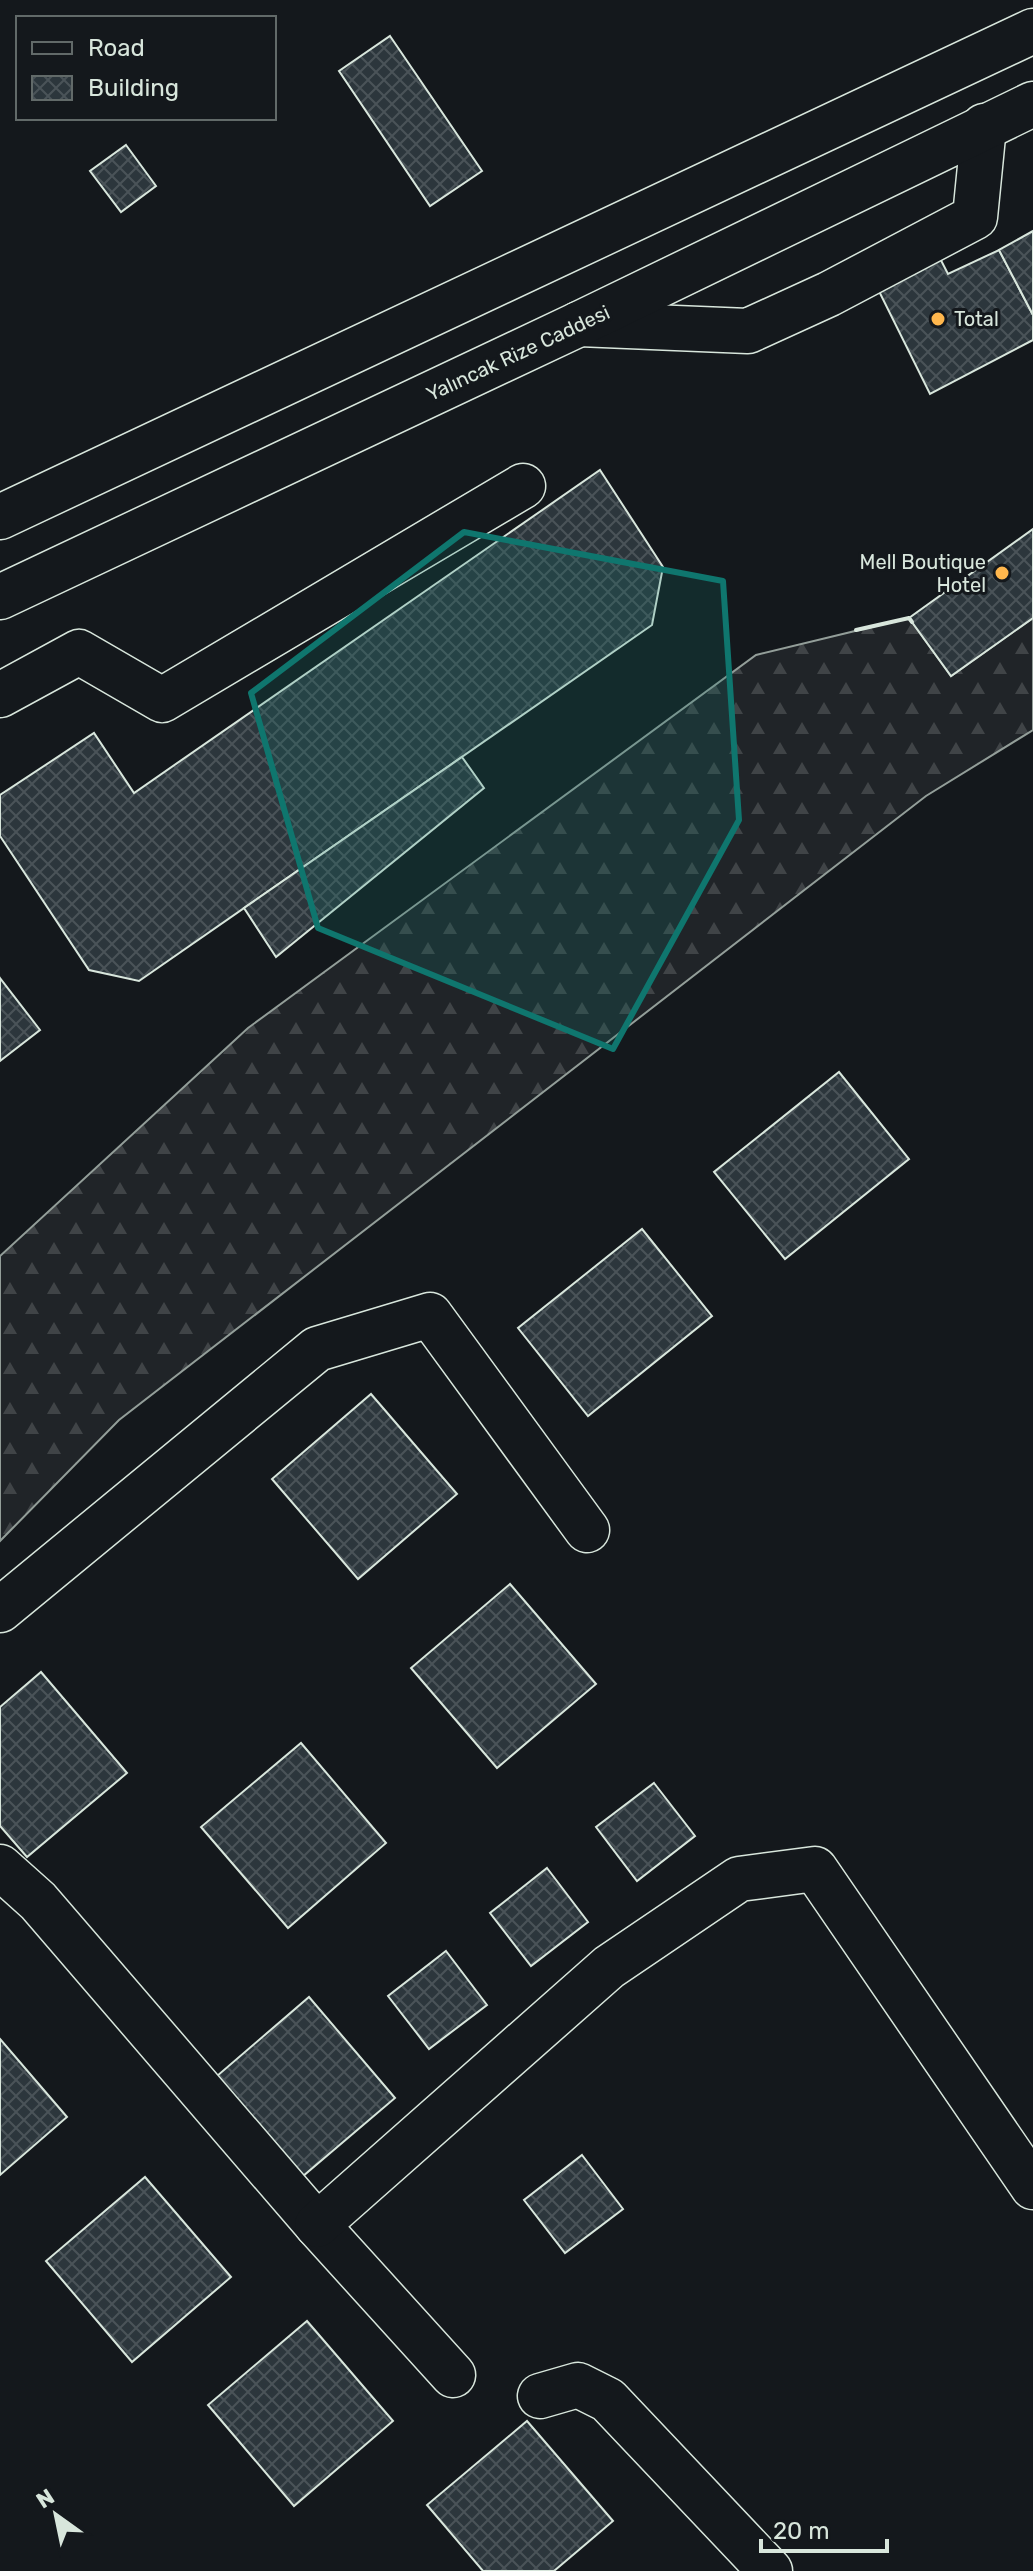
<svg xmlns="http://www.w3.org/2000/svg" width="1033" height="2571" font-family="Rubik,sans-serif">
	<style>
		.forest { fill: url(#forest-firs); stroke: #939e99; stroke-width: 2 }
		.building { fill: url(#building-cross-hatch); stroke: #d8e6dc; stroke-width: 2 }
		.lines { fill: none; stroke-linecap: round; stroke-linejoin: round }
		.minor-casing { stroke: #d8e6dc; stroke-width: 47 }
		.highway-casing { stroke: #d8e6dc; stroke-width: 47 }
		.minor { stroke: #14181c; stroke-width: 44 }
		.highway { stroke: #14181c; stroke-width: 44 }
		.wall { stroke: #d8e6dc; stroke-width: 4 }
		.marked { fill: #0f766e; fill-opacity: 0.2; stroke: #0f766e; stroke-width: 6; stroke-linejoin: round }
		.poi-dot { fill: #ffb74d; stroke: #14181c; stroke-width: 3 }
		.labels { text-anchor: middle; stroke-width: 6; stroke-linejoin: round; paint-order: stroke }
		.poi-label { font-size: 20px; fill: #d8e6dc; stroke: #14181c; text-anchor: start }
		.street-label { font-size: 20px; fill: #d8e6dc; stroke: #14181c }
	</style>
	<defs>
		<pattern id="forest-firs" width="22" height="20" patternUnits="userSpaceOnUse" patternTransform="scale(2)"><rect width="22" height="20" fill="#202428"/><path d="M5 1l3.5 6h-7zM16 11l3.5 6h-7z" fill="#404447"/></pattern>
		<pattern id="building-cross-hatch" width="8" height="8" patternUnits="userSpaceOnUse" patternTransform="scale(2)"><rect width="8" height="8" fill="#2c363c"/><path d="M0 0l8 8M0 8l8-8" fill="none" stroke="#4a5358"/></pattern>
	</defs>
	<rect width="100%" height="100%" fill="#14181c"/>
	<path class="forest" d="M 909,618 L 951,676 L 1033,618 L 1033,730 L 926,796 L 119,1420 L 0,1541 L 0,1256 L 248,1028 L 756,655 Z"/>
	<g class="building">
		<path d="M 390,36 L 482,171 L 430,206 L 339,71 Z"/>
		<path d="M 126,145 L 156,186 L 121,212 L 90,171 Z"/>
		<path d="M 925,229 L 948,274 L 999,250 L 1033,315 L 1033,340 L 930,394 L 862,257 Z"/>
		<path d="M 1033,231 L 1033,315 L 999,250 Z"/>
		<path d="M 600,470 L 663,567 L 652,625 L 139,981 L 89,970 L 0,836 L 0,795 L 94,733 L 134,793 Z"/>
		<path d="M 1033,529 L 1033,618 L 951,676 L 909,618 Z"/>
		<path d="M 462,757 L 484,788 L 276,957 L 244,908 Z"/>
		<path d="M 0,978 L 40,1030 L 0,1061 Z"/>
		<path d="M 839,1072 L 909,1159 L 785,1259 L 714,1172 Z"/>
		<path d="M 642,1229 L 712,1316 L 588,1416 L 518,1328 Z"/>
		<path d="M 371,1394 L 457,1494 L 358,1579 L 272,1479 Z"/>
		<path d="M 510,1584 L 596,1684 L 497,1768 L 411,1668 Z"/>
		<path d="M 41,1672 L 127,1773 L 27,1857 L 0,1826 L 0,1707 Z"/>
		<path d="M 301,1743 L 386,1843 L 288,1928 L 201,1827 Z"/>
		<path d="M 654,1783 L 695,1836 L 637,1881 L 596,1827 Z"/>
		<path d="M 547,1868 L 588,1922 L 531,1966 L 490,1913 Z"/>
		<path d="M 446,1951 L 487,2005 L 429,2049 L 388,1996 Z"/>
		<path d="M 309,1997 L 395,2098 L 296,2182 L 210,2082 Z"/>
		<path d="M 0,2039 L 67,2117 L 0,2175 Z"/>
		<path d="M 582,2155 L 623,2209 L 565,2253 L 524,2200 Z"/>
		<path d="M 145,2177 L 231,2277 L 132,2362 L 46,2261 Z"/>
		<path d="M 307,2321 L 393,2421 L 294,2506 L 208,2405 Z"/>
		<path d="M 527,2421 L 613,2521 L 554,2571 L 483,2571 L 427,2505 Z"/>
	</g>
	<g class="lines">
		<defs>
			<g id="minor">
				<path d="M 579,324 L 748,331 L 829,294 L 975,217 L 984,126"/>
				<path d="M 0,695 L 79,652 L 162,700 L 523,486"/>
				<path d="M 0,1610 L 317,1349 L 430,1315 L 587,1530"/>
				<path d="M 0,1867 L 38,1901 L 317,2225 L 453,2375"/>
				<path d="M 317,2225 L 609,1967 L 739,1879 L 815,1869 L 1033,2187"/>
				<path d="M 540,2396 L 578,2385 L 608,2400 L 770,2571"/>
			</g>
			<g id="highway">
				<path d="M 0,517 L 1033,31"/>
				<path d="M 0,597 L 579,324 L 1033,104"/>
			</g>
		</defs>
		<use href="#minor" class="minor-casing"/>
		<use href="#highway" class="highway-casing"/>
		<use href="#minor" class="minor"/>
		<use href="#highway" class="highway"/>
		<path class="wall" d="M 856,630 L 909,618 L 912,622"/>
	</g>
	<path class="marked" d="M 464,532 L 723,581 L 739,820 L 613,1049 L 318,928 L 251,693 Z"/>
	<g class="poi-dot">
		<circle cx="938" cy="319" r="8"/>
		<circle cx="1002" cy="573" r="8"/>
	</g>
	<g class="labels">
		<g class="poi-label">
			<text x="954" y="326">Total</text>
			<text x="986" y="569" text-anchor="end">Mell Boutique<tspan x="986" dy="23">Hotel</tspan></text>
		</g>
		<g class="street-label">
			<text transform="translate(518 353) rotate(-25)" y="7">Yalıncak Rize Caddesi</text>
		</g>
	</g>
	<rect x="16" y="16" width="260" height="104" fill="#14181c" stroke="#626a69" stroke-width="2"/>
	<rect x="32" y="42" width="40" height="12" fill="#14181c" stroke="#626a69" stroke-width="2"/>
	<text x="88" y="56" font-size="24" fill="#d8e6dc">Road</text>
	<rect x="32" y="76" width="40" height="24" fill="url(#building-cross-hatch)" stroke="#626a69" stroke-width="2"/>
	<text x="88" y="96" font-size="24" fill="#d8e6dc">Building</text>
	<g transform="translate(56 2515) rotate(327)" stroke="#14181c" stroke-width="6" paint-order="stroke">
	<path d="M0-6L14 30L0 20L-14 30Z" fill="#d8e6dc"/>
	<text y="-12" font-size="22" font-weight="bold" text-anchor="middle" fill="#d8e6dc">N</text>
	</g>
	<path d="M761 2539v12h126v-12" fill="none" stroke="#d8e6dc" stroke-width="4"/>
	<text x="773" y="2539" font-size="24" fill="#d8e6dc" stroke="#14181c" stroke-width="6" paint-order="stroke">20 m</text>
</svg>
